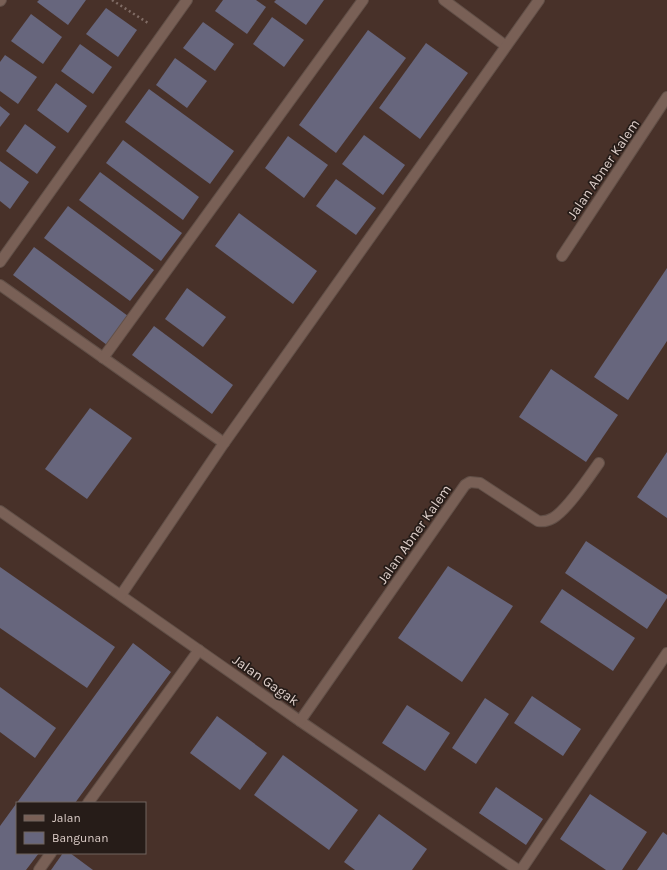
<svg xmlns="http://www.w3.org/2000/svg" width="667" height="870" font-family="Karla,sans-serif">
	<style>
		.building { fill: #67667d }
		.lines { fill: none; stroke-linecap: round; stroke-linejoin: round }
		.minor-casing { stroke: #625048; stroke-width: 12 }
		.path { stroke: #806c65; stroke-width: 2.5; stroke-dasharray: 2 3; stroke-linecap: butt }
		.minor { stroke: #796056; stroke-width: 10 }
		.labels { text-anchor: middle; stroke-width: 3.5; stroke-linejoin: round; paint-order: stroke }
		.street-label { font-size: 14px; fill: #decfca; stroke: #261c18 }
	</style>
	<rect width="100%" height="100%" fill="#483129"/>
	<g class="building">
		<path d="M 39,0 L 86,0 L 68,25 L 37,2 Z"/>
		<path d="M 223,0 L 256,0 L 266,7 L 247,34 L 215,11 Z"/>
		<path d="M 276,0 L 324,0 L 306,25 L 274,2 Z"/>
		<path d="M 106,8 L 137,30 L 118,57 L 86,34 Z"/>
		<path d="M 31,14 L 62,37 L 43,64 L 11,41 Z"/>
		<path d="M 272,17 L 304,40 L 284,67 L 253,44 Z"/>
		<path d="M 203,22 L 234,44 L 215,71 L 183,48 Z"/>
		<path d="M 368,30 L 406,58 L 336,153 L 299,125 Z"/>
		<path d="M 426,43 L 468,73 L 420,139 L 379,108 Z"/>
		<path d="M 80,44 L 112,67 L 93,94 L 61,71 Z"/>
		<path d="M 5,55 L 37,77 L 18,104 L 0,91 L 0,62 Z"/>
		<path d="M 175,58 L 207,81 L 187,108 L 156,85 Z"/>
		<path d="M 56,83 L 87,106 L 68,133 L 37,110 Z"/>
		<path d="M 149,89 L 234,151 L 210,184 L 125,122 Z"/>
		<path d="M 0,106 L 10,114 L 0,127 Z"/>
		<path d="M 25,124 L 56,147 L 37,174 L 6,151 Z"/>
		<path d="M 364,135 L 405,165 L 383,195 L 342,164 Z"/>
		<path d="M 288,136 L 328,165 L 304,198 L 265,168 Z"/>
		<path d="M 123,140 L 199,197 L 183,220 L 106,163 Z"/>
		<path d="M 0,161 L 29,182 L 10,209 L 0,201 Z"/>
		<path d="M 100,172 L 182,233 L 161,261 L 79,200 Z"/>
		<path d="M 336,179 L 376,208 L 356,235 L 316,206 Z"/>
		<path d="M 68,206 L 154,270 L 130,301 L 44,238 Z"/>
		<path d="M 239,213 L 317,271 L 293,304 L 215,246 Z"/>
		<path d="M 34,247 L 128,316 L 107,345 L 13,275 Z"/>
		<path d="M 667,268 L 667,341 L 628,400 L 594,377 Z"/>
		<path d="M 187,288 L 226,317 L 203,347 L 165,319 Z"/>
		<path d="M 154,326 L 233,385 L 212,414 L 132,355 Z"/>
		<path d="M 551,369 L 618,415 L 586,462 L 519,417 Z"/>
		<path d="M 90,408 L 132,438 L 87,499 L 45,469 Z"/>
		<path d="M 667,452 L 667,518 L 637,497 Z"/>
		<path d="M 586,541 L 667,595 L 667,598 L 647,629 L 565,573 Z"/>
		<path d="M 448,566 L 513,606 L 462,682 L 398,638 Z"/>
		<path d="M 0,567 L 115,647 L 87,688 L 0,628 Z"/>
		<path d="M 562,589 L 635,638 L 613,671 L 540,622 Z"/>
		<path d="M 133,643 L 171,672 L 75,803 L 17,803 L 17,853 L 39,853 L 26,870 L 0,870 L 0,826 Z"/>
		<path d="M 0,687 L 56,728 L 35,758 L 0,732 Z"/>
		<path d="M 532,696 L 581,729 L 563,756 L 514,723 Z"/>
		<path d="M 485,698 L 509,714 L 476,764 L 452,748 Z"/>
		<path d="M 407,705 L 450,733 L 425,771 L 382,743 Z"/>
		<path d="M 217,716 L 267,753 L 240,790 L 190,753 Z"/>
		<path d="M 283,755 L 358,810 L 329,850 L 254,795 Z"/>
		<path d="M 496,787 L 543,819 L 526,845 L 479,813 Z"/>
		<path d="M 590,794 L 647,832 L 622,870 L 606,870 L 560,839 Z"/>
		<path d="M 379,814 L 427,849 L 412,870 L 355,870 L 344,862 Z"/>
		<path d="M 663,832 L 667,835 L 667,870 L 637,870 Z"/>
		<path d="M 63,853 L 70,853 L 93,870 L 51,870 Z"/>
	</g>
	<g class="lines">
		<defs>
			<g id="minor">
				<path d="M 444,0 L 506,46"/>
				<path d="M 0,1 L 1,0"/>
				<path d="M 562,256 L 667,97"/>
				<path d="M 0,262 L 187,0"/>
				<path d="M 0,285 L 224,443"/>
				<path d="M 103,358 L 363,0"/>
				<path d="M 0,511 L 300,721 L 518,870"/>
				<path d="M 121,595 L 224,443 L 539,0"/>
				<path d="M 300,721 L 465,485 L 470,482 L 480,483 L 538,521 C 544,522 548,521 553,518 C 567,510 589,477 599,463"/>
				<path d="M 88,803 L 199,650"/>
				<path d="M 39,870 L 51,853"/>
				<path d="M 521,870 L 667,653"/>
			</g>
		</defs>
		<use href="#minor" class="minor-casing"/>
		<path class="path" d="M 112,0 L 148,23"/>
		<use href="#minor" class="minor"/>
	</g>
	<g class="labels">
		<g class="street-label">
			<text transform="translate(603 169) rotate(-56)" y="5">Jalan Abner Kalem</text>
			<text transform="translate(414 534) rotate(-55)" y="5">Jalan Abner Kalem</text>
			<text transform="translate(266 680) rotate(35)" y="5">Jalan Gagak</text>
		</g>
	</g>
	<rect x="16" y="802" width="130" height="52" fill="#261c18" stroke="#70645f"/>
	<rect x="24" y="815" width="20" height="6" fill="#796056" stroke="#70645f"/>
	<text x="52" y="822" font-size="12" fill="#decfca">Jalan</text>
	<rect x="24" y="832" width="20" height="12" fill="#67667d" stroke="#70645f"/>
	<text x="52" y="842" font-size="12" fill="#decfca">Bangunan</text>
</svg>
